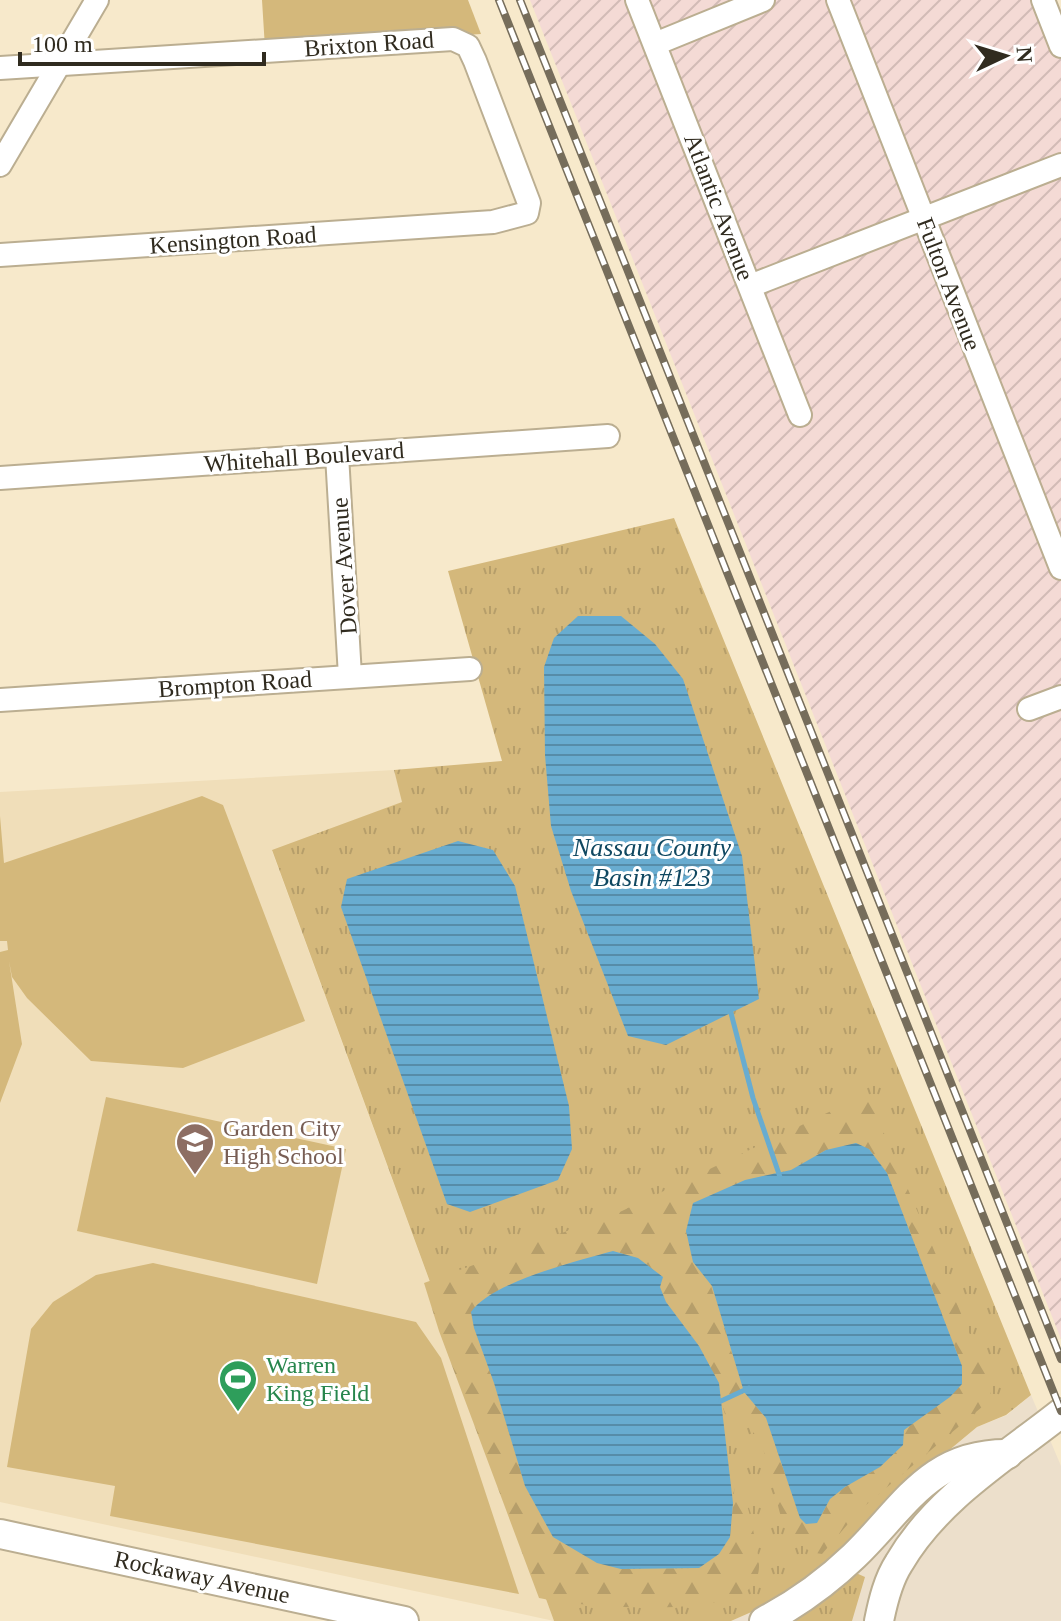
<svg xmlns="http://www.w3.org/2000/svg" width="1061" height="1621" font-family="Georgia,serif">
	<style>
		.commercial { fill: #ecdfcb }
		.industrial { fill: url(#industrial-furrows) }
		.built { fill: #f0deb9 }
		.grass { fill: url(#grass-tufts) }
		.forest { fill: url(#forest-firs); fill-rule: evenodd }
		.park { fill: #d4b87b }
		.water { fill: url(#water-rules) }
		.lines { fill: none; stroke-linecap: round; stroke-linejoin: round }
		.stream { stroke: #68acd0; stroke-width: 5 }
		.minor-casing { stroke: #bbae91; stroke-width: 26 }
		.major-casing { stroke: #bbae91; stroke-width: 32 }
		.minor { stroke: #fff; stroke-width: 22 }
		.major { stroke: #fff; stroke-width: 28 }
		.rail-casing { stroke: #766d5b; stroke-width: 8 }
		.rail { stroke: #fff; stroke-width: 5; stroke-dasharray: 15; stroke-linecap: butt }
		.labels { text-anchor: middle; stroke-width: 6; stroke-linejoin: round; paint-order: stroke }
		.street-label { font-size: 24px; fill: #302b1f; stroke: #fff }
		.education-label { font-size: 24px; fill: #785e54; stroke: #fff; text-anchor: start }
		.leisure-label { font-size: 24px; fill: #27864d; stroke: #fff; text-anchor: start }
		.water-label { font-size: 26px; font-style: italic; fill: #104861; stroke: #fff }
	</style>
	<defs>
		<pattern id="industrial-furrows" width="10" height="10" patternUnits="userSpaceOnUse" patternTransform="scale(2)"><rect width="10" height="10" fill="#f4dad5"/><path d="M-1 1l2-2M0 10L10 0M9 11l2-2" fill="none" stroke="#d2bbb6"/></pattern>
		<pattern id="grass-tufts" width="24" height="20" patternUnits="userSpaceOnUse" patternTransform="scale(2)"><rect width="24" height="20" fill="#d4b87b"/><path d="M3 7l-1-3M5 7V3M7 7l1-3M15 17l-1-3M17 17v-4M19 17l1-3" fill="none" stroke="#b69e6a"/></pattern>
		<pattern id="forest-firs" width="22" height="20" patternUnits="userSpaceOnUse" patternTransform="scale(2)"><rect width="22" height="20" fill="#d4b87b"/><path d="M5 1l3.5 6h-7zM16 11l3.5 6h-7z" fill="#b69e6a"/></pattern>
		<pattern id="water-rules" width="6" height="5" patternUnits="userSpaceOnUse" patternTransform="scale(2)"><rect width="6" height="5" fill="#68acd0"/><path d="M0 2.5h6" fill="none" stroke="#568ca8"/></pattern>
	</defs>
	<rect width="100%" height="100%" fill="#f7e9cb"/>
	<path class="commercial" d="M 1031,1395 L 1061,1466 L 1061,1621 L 731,1621 L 790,1595 L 839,1551 L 876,1511 L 977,1427 L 1007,1415 Z"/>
	<path class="industrial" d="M 530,0 L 1043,0 L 1061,46 L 1061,1339 Z"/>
	<path class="built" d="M 394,770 L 403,802 L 272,851 L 554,1621 L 0,1502 L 0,792 Z"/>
	<g class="grass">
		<path d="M 674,518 L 1031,1395 L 1006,1415 L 977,1427 L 876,1511 L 839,1551 L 790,1595 L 731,1621 L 554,1621 L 272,850 L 402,802 L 394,770 L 502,761 L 448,571 Z"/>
		<path d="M 856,1573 L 865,1577 L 852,1621 L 789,1621 L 815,1607 Z"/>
	</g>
	<path class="forest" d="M 869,1098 L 992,1386 L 989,1401 L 860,1510 L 822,1554 C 818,1553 813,1553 810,1551 C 803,1548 787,1531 784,1524 C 771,1496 772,1423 729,1419 C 719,1405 724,1397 718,1383 C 707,1353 655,1309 662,1277 L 638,1258 L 613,1251 L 570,1263 L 499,1289 L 474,1328 L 494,1383 L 525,1486 L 553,1537 L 621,1569 L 699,1568 L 719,1554 L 730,1537 L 735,1482 C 748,1501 751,1518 755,1540 C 758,1557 764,1572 751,1587 C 724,1618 578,1607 539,1598 L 439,1331 L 424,1283 L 622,1211 L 852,1101 ZM 869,1149 L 887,1173 L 896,1195 L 962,1366 L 962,1384 L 904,1430 L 903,1445 L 880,1467 L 845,1487 L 829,1500 L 818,1523 L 800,1518 L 766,1418 L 744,1392 L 711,1286 L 693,1203 L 745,1180 L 791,1170 L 826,1150 Z"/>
	<g class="park">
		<path d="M 262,0 L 468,0 L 481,34 L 265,48 Z"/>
		<path d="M 202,796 L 223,805 L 305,1021 L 183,1068 L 91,1061 L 27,998 L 12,977 L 9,961 L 22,1044 L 0,1103 L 0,952 L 8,950 L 7,941 L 0,941 L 0,816 L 4,863 Z"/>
		<path d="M 106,1097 L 346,1149 L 317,1284 L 77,1231 Z"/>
		<path d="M 153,1263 L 416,1322 L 441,1358 L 519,1594 L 110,1516 L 115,1486 L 7,1467 L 31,1329 L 53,1302 L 96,1275 Z"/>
	</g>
	<g class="water">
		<path d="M 578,616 L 621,616 L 655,644 L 683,679 L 742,856 L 759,999 L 666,1045 L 628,1036 L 571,891 L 551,826 L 545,755 L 544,667 L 554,638 Z"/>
		<path d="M 458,841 L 493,850 L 515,886 L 569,1106 L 572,1149 L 558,1180 L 470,1212 L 447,1204 L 341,907 L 347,879 Z"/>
		<path d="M 856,1143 L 869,1149 L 887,1173 L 962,1366 L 962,1384 L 950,1397 L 904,1430 L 903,1445 L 880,1467 L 845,1487 L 830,1499 L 817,1523 L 806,1524 L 800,1518 L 766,1418 L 744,1392 L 712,1286 L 693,1262 L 686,1231 L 693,1203 L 745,1180 L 791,1170 L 826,1150 Z"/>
		<path d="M 613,1251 L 638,1258 L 663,1277 L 660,1287 L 666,1302 L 699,1346 L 719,1383 L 723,1418 L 733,1503 L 730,1537 L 719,1554 L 699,1568 L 621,1569 L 597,1563 L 553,1537 L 525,1486 L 494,1383 L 474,1328 L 471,1312 C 491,1282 577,1261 613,1251 Z"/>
	</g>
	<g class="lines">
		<g class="stream">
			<path d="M 731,1013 L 753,1098 L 780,1177"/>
			<path d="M 721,1401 L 749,1388"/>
		</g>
		<defs>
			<g id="minor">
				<path d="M 637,0 L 800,415"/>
				<path d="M 838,0 L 1061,568"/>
				<path d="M 1043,0 L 1061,46"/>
				<path d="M 655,44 L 763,0"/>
				<path d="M 0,68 L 453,39 L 468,46 L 475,61 L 529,203 L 527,213 L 493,222 L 0,255"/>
				<path d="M 0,165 L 97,0"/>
				<path d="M 750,286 L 1061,165"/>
				<path d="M 337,455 L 350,676"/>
				<path d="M 0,478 L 608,436"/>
				<path d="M 0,700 L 470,669"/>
				<path d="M 1029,709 L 1061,697"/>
			</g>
			<g id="major">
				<path d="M 0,1534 L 404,1621"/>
				<path d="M 764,1621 C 798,1603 826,1583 854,1556 C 904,1508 929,1453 1008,1454"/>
				<path d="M 879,1621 C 883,1601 888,1580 899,1563 C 936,1499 1004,1458 1061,1413"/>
			</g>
		</defs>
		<use href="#minor" class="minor-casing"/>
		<use href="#major" class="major-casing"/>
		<use href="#minor" class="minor"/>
		<use href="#major" class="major"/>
		<defs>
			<g id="rail">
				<path d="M 499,0 L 1061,1411"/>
				<path d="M 520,0 L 1061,1359"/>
			</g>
		</defs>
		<use href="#rail" class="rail-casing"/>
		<use href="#rail" class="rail"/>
	</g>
	<defs>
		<symbol id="school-pin" viewBox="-11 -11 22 30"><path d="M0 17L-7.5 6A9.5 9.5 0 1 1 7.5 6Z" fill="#8d6e63" stroke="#fff"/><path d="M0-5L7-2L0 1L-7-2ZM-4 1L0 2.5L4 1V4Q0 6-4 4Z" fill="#fff"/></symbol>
		<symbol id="stadium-pin" viewBox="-11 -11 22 30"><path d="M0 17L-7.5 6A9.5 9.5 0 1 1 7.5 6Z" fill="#2e9e5b" stroke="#fff"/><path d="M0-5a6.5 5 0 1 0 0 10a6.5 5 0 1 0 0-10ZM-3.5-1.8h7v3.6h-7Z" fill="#fff"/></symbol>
	</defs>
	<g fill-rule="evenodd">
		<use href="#school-pin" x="173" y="1120" width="44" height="60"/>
		<use href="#stadium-pin" x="216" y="1357" width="44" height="60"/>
	</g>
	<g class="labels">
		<g class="street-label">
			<text transform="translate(369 44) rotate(-4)" y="8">Brixton Road</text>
			<text transform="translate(719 207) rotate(69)" y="8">Atlantic Avenue</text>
			<text transform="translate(233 240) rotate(-4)" y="8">Kensington Road</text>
			<text transform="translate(949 284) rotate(69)" y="8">Fulton Avenue</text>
			<text transform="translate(304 457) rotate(-4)" y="8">Whitehall Boulevard</text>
			<text transform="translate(344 566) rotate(-94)" y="8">Dover Avenue</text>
			<text transform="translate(235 684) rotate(-4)" y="8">Brompton Road</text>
			<text transform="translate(202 1577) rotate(12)" y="8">Rockaway Avenue</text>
		</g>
		<g class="education-label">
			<text x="223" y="1136">Garden City<tspan x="223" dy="28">High School</tspan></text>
		</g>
		<g class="leisure-label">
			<text x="266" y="1373">Warren<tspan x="266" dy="28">King Field</tspan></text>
		</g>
		<g class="water-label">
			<text x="652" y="856">Nassau County<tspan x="652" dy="30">Basin #123</tspan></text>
		</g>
	</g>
	<g transform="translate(1005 56) rotate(86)" stroke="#ffffff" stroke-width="6" paint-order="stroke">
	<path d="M0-6L14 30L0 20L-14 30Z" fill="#302b1f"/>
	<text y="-12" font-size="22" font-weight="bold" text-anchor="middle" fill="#302b1f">N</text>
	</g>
	<path d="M20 52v12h244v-12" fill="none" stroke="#302b1f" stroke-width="4"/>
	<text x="32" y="52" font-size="24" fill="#302b1f" stroke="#ffffff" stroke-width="6" paint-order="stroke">100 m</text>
</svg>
